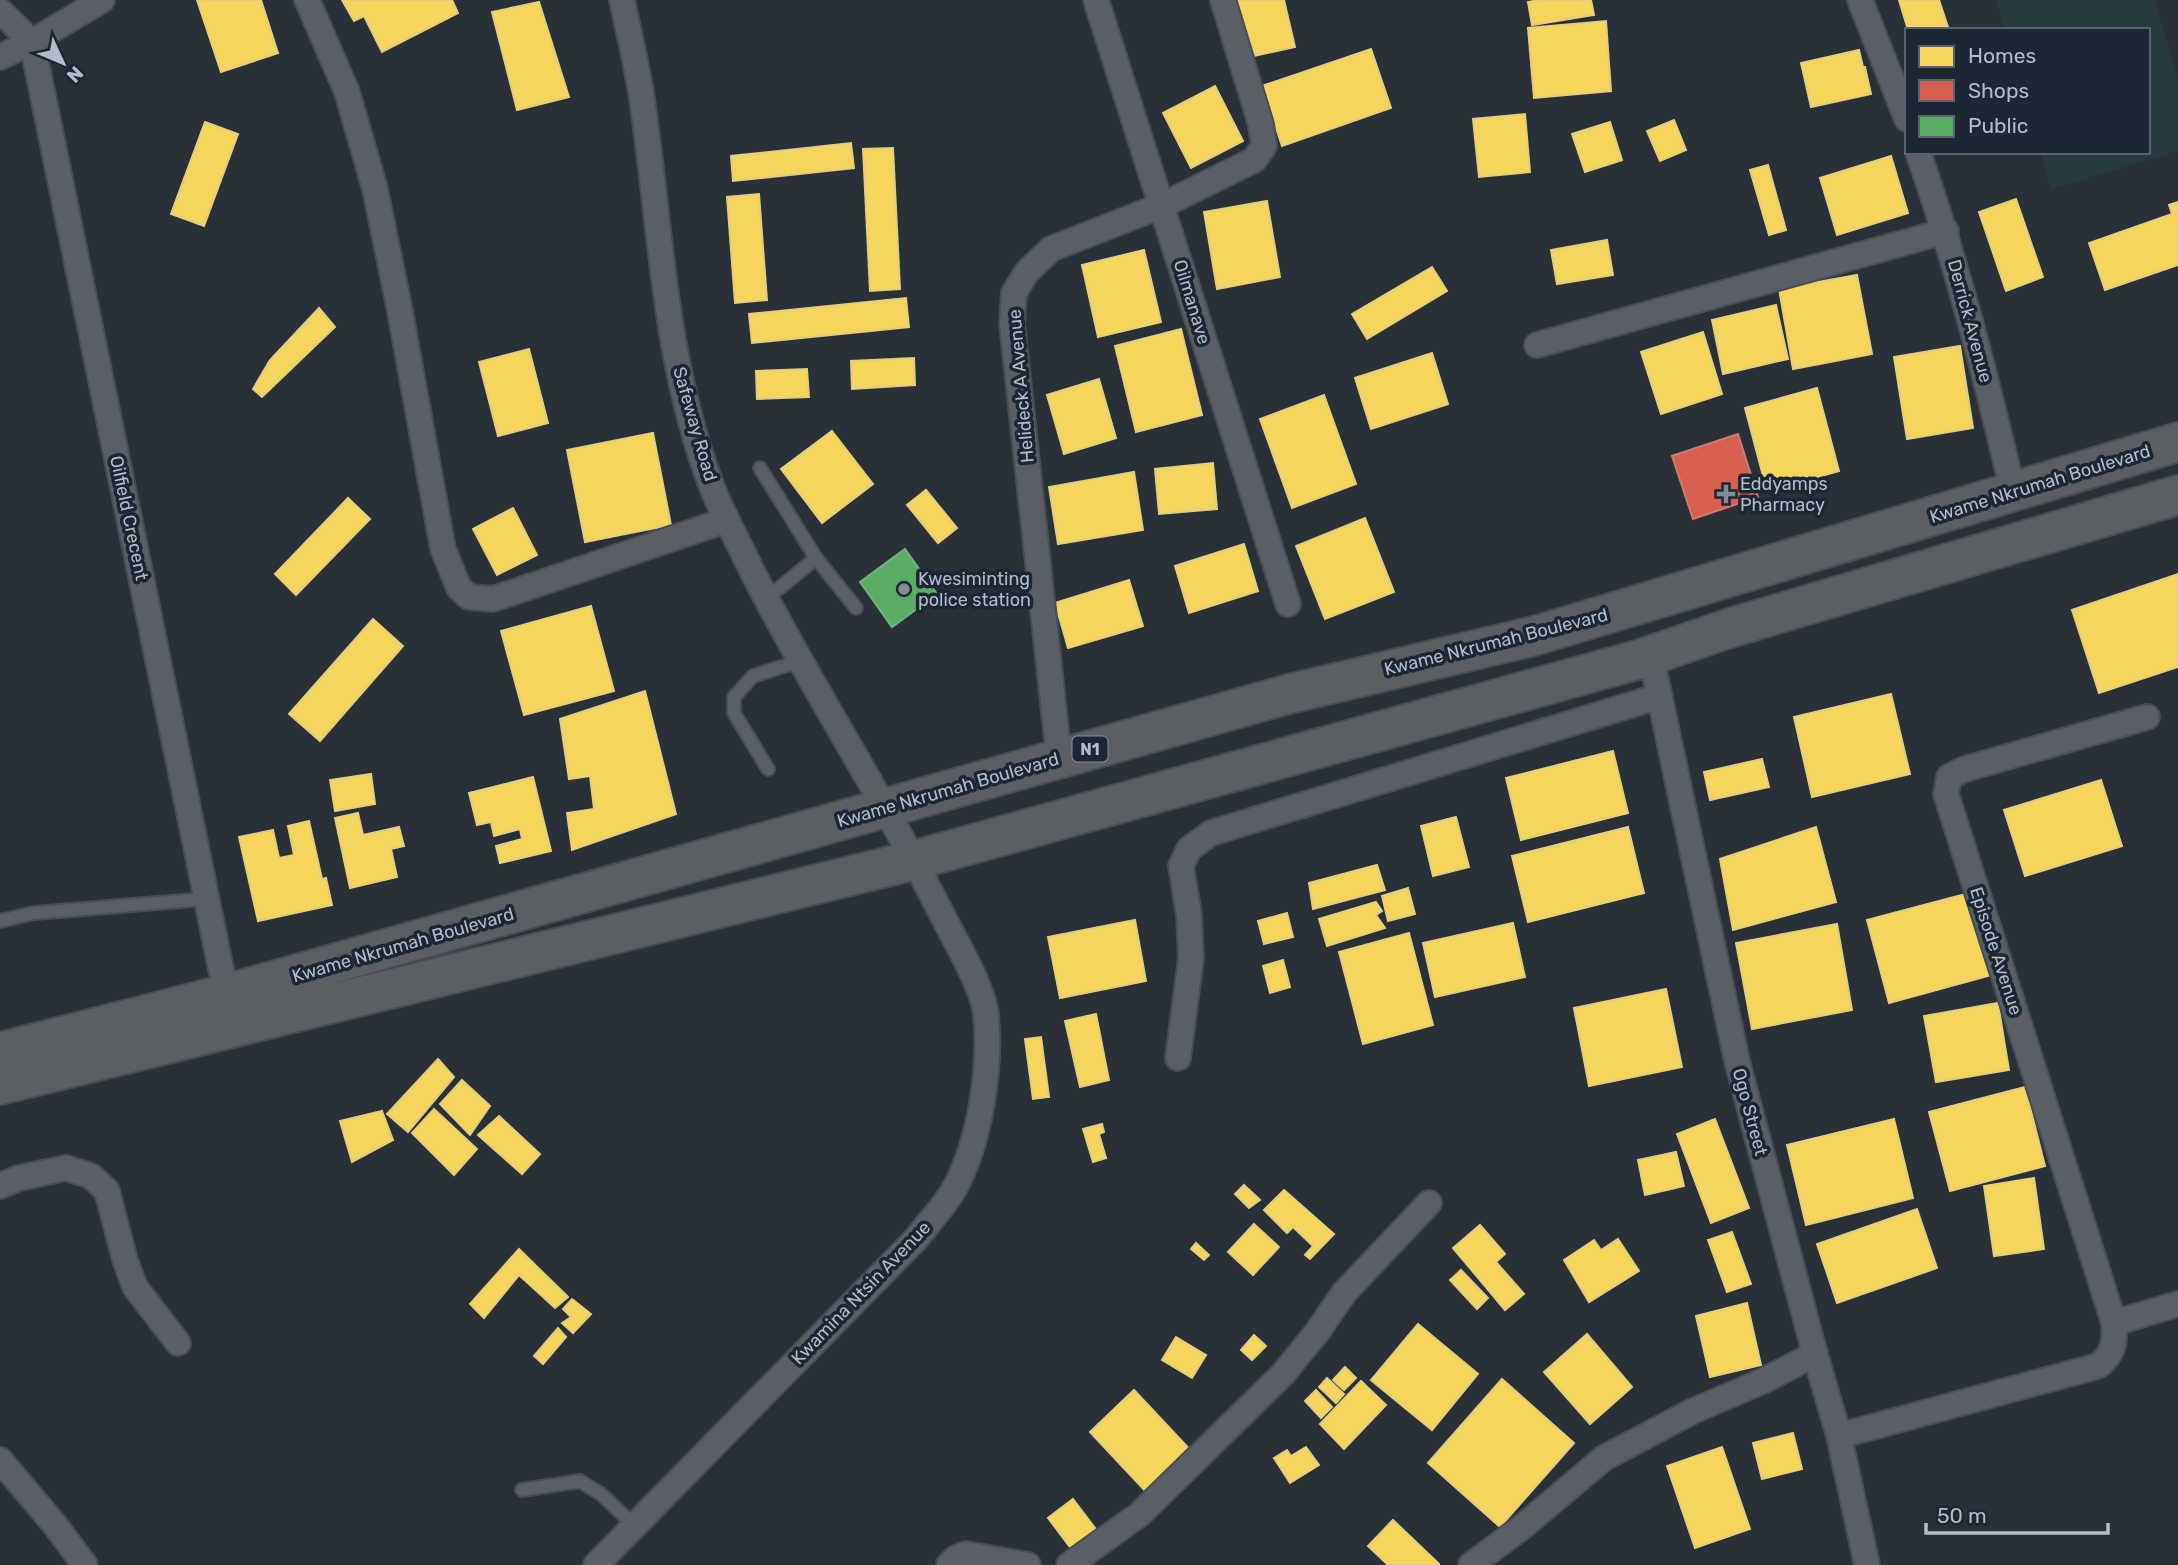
<svg xmlns="http://www.w3.org/2000/svg" width="2178" height="1565" font-family="Rubik,sans-serif">
	<style>
		.green { fill: #273a3e }
		.homes { fill: #f6d55c; stroke: #e2ce7d; stroke-width: 2 }
		.shops { fill: #d6604d; stroke: #cc7c72; stroke-width: 2 }
		.public { fill: #5aae61; stroke: #75b280; stroke-width: 2 }
		.lines { fill: none; stroke-linecap: round; stroke-linejoin: round }
		.service-casing { stroke: #484c53; stroke-width: 16 }
		.minor-casing { stroke: #484c53; stroke-width: 28 }
		.trunk-casing { stroke: #474c53; stroke-width: 42 }
		.service { stroke: #5a5e66; stroke-width: 12 }
		.minor { stroke: #5a5e66; stroke-width: 24 }
		.trunk { stroke: #5b5f64; stroke-width: 38 }
		.poi-dot { fill: #848b96; stroke: #1d2633; stroke-width: 2.5 }
		.labels { text-anchor: middle; stroke-width: 7; stroke-linejoin: round; paint-order: stroke }
		.shield { fill: #1d2633; stroke: #878f9c; stroke-width: 2 }
		.shield-label { font-size: 16px; font-weight: bold; fill: #b4bcc9 }
		.street-label { font-size: 18px; fill: #b4bcc9; stroke: #1d2633 }
		.poi-label { font-size: 18px; fill: #b4bcc9; stroke: #1d2633; text-anchor: start }
	</style>
	<rect width="100%" height="100%" fill="#2a3038"/>
	<path class="green" d="M 1996,0 L 2155,0 L 2178,80 L 2178,151 L 2051,189 L 2040,152 L 2148,152 L 2148,30 L 2004,30 Z"/>
	<g class="homes">
		<path d="M 197,0 L 261,0 L 278,53 L 221,72 Z"/>
		<path d="M 342,0 L 452,0 L 458,13 L 382,52 L 364,16 L 354,21 Z"/>
		<path d="M 1236,0 L 1284,0 L 1295,47 L 1249,57 Z"/>
		<path d="M 1539,0 L 1591,0 L 1594,15 L 1532,25 L 1528,2 Z"/>
		<path d="M 1899,0 L 1939,0 L 1949,30 L 1908,30 Z"/>
		<path d="M 539,2 L 569,97 L 517,110 L 492,12 Z"/>
		<path d="M 1606,21 L 1611,91 L 1534,98 L 1528,28 Z"/>
		<path d="M 1371,49 L 1391,108 L 1282,146 L 1262,86 Z"/>
		<path d="M 1859,50 L 1863,67 L 1865,67 L 1871,94 L 1811,107 L 1801,63 Z"/>
		<path d="M 1215,86 L 1243,141 L 1191,168 L 1163,113 Z"/>
		<path d="M 1525,114 L 1530,172 L 1479,177 L 1473,119 Z"/>
		<path d="M 1674,120 L 1686,150 L 1660,161 L 1647,131 Z"/>
		<path d="M 205,122 L 238,134 L 204,226 L 171,214 Z"/>
		<path d="M 1610,122 L 1622,160 L 1585,172 L 1572,134 Z"/>
		<path d="M 851,143 L 854,168 L 733,181 L 731,156 Z"/>
		<path d="M 893,148 L 900,289 L 870,291 L 863,149 Z"/>
		<path d="M 1891,156 L 1908,213 L 1837,235 L 1820,178 Z"/>
		<path d="M 1768,165 L 1786,230 L 1769,235 L 1750,170 Z"/>
		<path d="M 759,194 L 767,300 L 735,303 L 727,197 Z"/>
		<path d="M 2016,199 L 2043,277 L 2006,291 L 1979,212 Z"/>
		<path d="M 1267,201 L 1280,277 L 1217,289 L 1204,212 Z"/>
		<path d="M 2178,202 L 2178,265 L 2105,290 L 2089,243 L 2172,214 L 2169,205 Z"/>
		<path d="M 1607,240 L 1613,275 L 1557,284 L 1551,250 Z"/>
		<path d="M 1144,250 L 1161,322 L 1098,337 L 1082,265 Z"/>
		<path d="M 1432,267 L 1447,291 L 1367,339 L 1352,314 Z"/>
		<path d="M 1857,275 L 1872,354 L 1793,369 L 1779,289 Z"/>
		<path d="M 906,298 L 909,327 L 752,343 L 749,314 Z"/>
		<path d="M 1776,305 L 1788,359 L 1723,374 L 1712,320 Z"/>
		<path d="M 319,308 L 335,327 L 262,397 L 253,389 L 270,360 Z"/>
		<path d="M 1181,329 L 1202,415 L 1136,432 L 1115,346 Z"/>
		<path d="M 1703,332 L 1722,394 L 1661,414 L 1641,352 Z"/>
		<path d="M 1960,346 L 1973,428 L 1907,439 L 1894,357 Z"/>
		<path d="M 529,349 L 548,423 L 498,436 L 479,362 Z"/>
		<path d="M 1432,353 L 1448,404 L 1371,429 L 1355,378 Z"/>
		<path d="M 914,358 L 915,385 L 852,389 L 851,361 Z"/>
		<path d="M 807,369 L 809,397 L 757,399 L 756,371 Z"/>
		<path d="M 1099,379 L 1116,438 L 1064,454 L 1047,395 Z"/>
		<path d="M 1817,388 L 1839,471 L 1767,491 L 1745,408 Z"/>
		<path d="M 1324,395 L 1356,484 L 1292,508 L 1260,419 Z"/>
		<path d="M 832,431 L 873,484 L 822,523 L 781,469 Z"/>
		<path d="M 653,433 L 671,525 L 585,542 L 567,450 Z"/>
		<path d="M 1213,463 L 1217,509 L 1159,514 L 1155,469 Z"/>
		<path d="M 1134,472 L 1143,530 L 1058,544 L 1049,487 Z"/>
		<path d="M 926,490 L 957,528 L 938,543 L 907,505 Z"/>
		<path d="M 348,498 L 370,519 L 296,595 L 275,574 Z"/>
		<path d="M 513,508 L 537,555 L 497,575 L 473,529 Z"/>
		<path d="M 1365,518 L 1394,592 L 1325,619 L 1296,546 Z"/>
		<path d="M 1244,544 L 1258,591 L 1189,613 L 1175,566 Z"/>
		<path d="M 2178,574 L 2178,667 L 2099,693 L 2072,610 Z"/>
		<path d="M 1129,580 L 1143,626 L 1068,648 L 1055,603 Z"/>
		<path d="M 591,606 L 614,691 L 524,715 L 501,631 Z"/>
		<path d="M 373,619 L 403,646 L 320,741 L 289,714 Z"/>
		<path d="M 645,691 L 676,814 L 572,850 L 567,813 L 594,809 L 590,776 L 569,779 L 560,719 Z"/>
		<path d="M 1891,694 L 1910,774 L 1812,797 L 1794,717 Z"/>
		<path d="M 1613,751 L 1628,813 L 1521,840 L 1506,778 Z"/>
		<path d="M 1762,759 L 1769,787 L 1710,800 L 1704,772 Z"/>
		<path d="M 371,774 L 375,804 L 335,811 L 330,780 Z"/>
		<path d="M 533,777 L 551,851 L 500,863 L 496,846 L 522,839 L 520,829 L 494,836 L 491,822 L 477,825 L 469,793 Z"/>
		<path d="M 2101,780 L 2122,846 L 2025,876 L 2004,810 Z"/>
		<path d="M 358,813 L 363,835 L 399,827 L 404,846 L 391,849 L 397,877 L 350,888 L 335,818 Z"/>
		<path d="M 1456,817 L 1469,867 L 1433,876 L 1421,826 Z"/>
		<path d="M 309,821 L 322,879 L 326,878 L 332,905 L 258,921 L 239,837 L 273,830 L 279,858 L 294,855 L 288,826 Z"/>
		<path d="M 1628,827 L 1644,893 L 1528,922 L 1512,856 Z"/>
		<path d="M 1816,827 L 1836,902 L 1733,930 L 1720,859 Z"/>
		<path d="M 1377,865 L 1385,890 L 1313,909 L 1309,883 Z"/>
		<path d="M 1408,888 L 1415,914 L 1388,921 L 1382,896 Z"/>
		<path d="M 1973,892 L 1995,974 L 1889,1003 L 1867,920 Z"/>
		<path d="M 1376,902 L 1382,911 L 1376,915 L 1385,928 L 1327,946 L 1319,919 Z"/>
		<path d="M 1287,913 L 1293,937 L 1264,944 L 1258,921 Z"/>
		<path d="M 1135,920 L 1146,981 L 1060,998 L 1048,937 Z"/>
		<path d="M 1513,923 L 1525,977 L 1435,997 L 1423,943 Z"/>
		<path d="M 1837,924 L 1852,1010 L 1752,1029 L 1736,943 Z"/>
		<path d="M 1409,933 L 1433,1025 L 1363,1044 L 1339,952 Z"/>
		<path d="M 1283,960 L 1290,987 L 1270,993 L 1263,966 Z"/>
		<path d="M 1666,989 L 1682,1067 L 1589,1086 L 1574,1008 Z"/>
		<path d="M 1998,1003 L 2009,1070 L 1936,1082 L 1924,1016 Z"/>
		<path d="M 1096,1014 L 1109,1080 L 1080,1087 L 1065,1021 Z"/>
		<path d="M 1041,1037 L 1049,1097 L 1033,1099 L 1025,1039 Z"/>
		<path d="M 438,1059 L 454,1077 L 408,1132 L 387,1114 Z"/>
		<path d="M 462,1080 L 490,1106 L 470,1135 L 440,1104 Z"/>
		<path d="M 2025,1087 L 2045,1166 L 1950,1191 L 1929,1112 Z"/>
		<path d="M 434,1109 L 477,1149 L 454,1175 L 412,1133 Z"/>
		<path d="M 382,1111 L 393,1140 L 352,1162 L 340,1121 Z"/>
		<path d="M 499,1116 L 540,1154 L 522,1174 L 478,1135 Z"/>
		<path d="M 1715,1119 L 1749,1208 L 1711,1223 L 1677,1134 Z"/>
		<path d="M 1894,1119 L 1913,1198 L 1806,1225 L 1787,1145 Z"/>
		<path d="M 1102,1124 L 1104,1132 L 1099,1134 L 1106,1158 L 1093,1162 L 1083,1129 Z"/>
		<path d="M 1676,1152 L 1684,1186 L 1645,1195 L 1638,1160 Z"/>
		<path d="M 2034,1178 L 2044,1249 L 1994,1256 L 1984,1186 Z"/>
		<path d="M 1244,1185 L 1260,1200 L 1249,1208 L 1235,1194 Z"/>
		<path d="M 1284,1190 L 1334,1234 L 1310,1259 L 1305,1255 L 1313,1246 L 1293,1227 L 1287,1233 L 1264,1210 Z"/>
		<path d="M 1917,1209 L 1937,1268 L 1837,1303 L 1817,1244 Z"/>
		<path d="M 1254,1224 L 1279,1247 L 1253,1275 L 1228,1252 Z"/>
		<path d="M 1480,1225 L 1505,1254 L 1496,1262 L 1524,1294 L 1505,1310 L 1453,1248 Z"/>
		<path d="M 1732,1232 L 1751,1284 L 1727,1292 L 1708,1240 Z"/>
		<path d="M 1618,1239 L 1639,1271 L 1589,1302 L 1564,1260 L 1594,1240 L 1601,1250 Z"/>
		<path d="M 1196,1243 L 1209,1255 L 1204,1260 L 1191,1249 Z"/>
		<path d="M 519,1249 L 568,1297 L 555,1308 L 519,1275 L 484,1318 L 470,1304 Z"/>
		<path d="M 1461,1270 L 1488,1298 L 1477,1309 L 1450,1280 Z"/>
		<path d="M 572,1299 L 591,1314 L 573,1333 L 562,1323 L 571,1317 L 563,1309 Z"/>
		<path d="M 1747,1303 L 1761,1365 L 1710,1377 L 1696,1316 Z"/>
		<path d="M 1418,1324 L 1478,1374 L 1432,1430 L 1371,1380 Z"/>
		<path d="M 558,1328 L 566,1337 L 543,1364 L 534,1356 Z"/>
		<path d="M 1587,1334 L 1632,1387 L 1590,1424 L 1544,1372 Z"/>
		<path d="M 1254,1335 L 1266,1346 L 1252,1360 L 1241,1350 Z"/>
		<path d="M 1176,1337 L 1206,1355 L 1192,1378 L 1162,1360 Z"/>
		<path d="M 1345,1367 L 1356,1378 L 1344,1390 L 1333,1380 Z"/>
		<path d="M 1327,1378 L 1344,1394 L 1336,1403 L 1319,1387 Z"/>
		<path d="M 1502,1379 L 1574,1443 L 1500,1527 L 1428,1463 Z"/>
		<path d="M 1361,1381 L 1386,1405 L 1344,1449 L 1320,1424 Z"/>
		<path d="M 1134,1390 L 1195,1455 L 1150,1496 L 1090,1432 Z"/>
		<path d="M 1316,1390 L 1332,1407 L 1321,1418 L 1305,1401 Z"/>
		<path d="M 1793,1433 L 1802,1469 L 1762,1479 L 1753,1443 Z"/>
		<path d="M 1306,1447 L 1319,1465 L 1290,1483 L 1274,1458 L 1287,1450 L 1291,1456 Z"/>
		<path d="M 1722,1447 L 1750,1529 L 1695,1548 L 1667,1466 Z"/>
		<path d="M 1073,1499 L 1098,1532 L 1073,1551 L 1048,1518 Z"/>
		<path d="M 1393,1520 L 1439,1564 L 1439,1565 L 1388,1565 L 1368,1546 Z"/>
	</g>
	<path class="shops" d="M 1738,434 L 1758,497 L 1693,519 L 1672,456 Z"/>
	<path class="public" d="M 905,549 L 937,594 L 892,627 L 860,582 Z"/>
	<g class="lines">
		<defs>
			<g id="service">
				<path d="M 760,468 L 816,558"/>
				<path d="M 766,599 L 816,558 L 856,608"/>
				<path d="M 768,769 L 734,713 L 734,697 L 753,676 L 800,661"/>
				<path d="M 0,921 L 34,913 L 207,899"/>
				<path d="M 522,1490 L 580,1481 L 601,1494 L 635,1526"/>
			</g>
			<g id="minor">
				<path d="M 307,0 L 347,92 L 375,189 L 399,306 L 443,549 L 459,588 L 469,597 L 493,599 L 727,520"/>
				<path d="M 1096,0 L 1288,604"/>
				<path d="M 1860,0 L 1907,119"/>
				<path d="M 0,11 L 32,42"/>
				<path d="M 32,42 L 226,994"/>
				<path d="M 0,57 L 32,42 L 102,0"/>
				<path d="M 1918,152 C 1957,264 1986,377 2013,492"/>
				<path d="M 1537,345 L 1946,231"/>
				<path d="M 1651,656 L 1737,1061 L 1815,1354 L 1839,1436 L 1867,1565"/>
				<path d="M 1059,758 L 1012,323 L 1014,293 L 1027,272 L 1051,249 L 1163,205 L 1254,160 L 1264,146 L 1261,125 L 1223,0"/>
				<path d="M 1178,1058 L 1191,958 L 1189,915 L 1181,866 L 1189,849 L 1211,833 L 1660,696"/>
				<path d="M 0,1186 L 19,1178 L 66,1168 L 91,1176 L 107,1191 L 125,1260 L 135,1287 L 178,1343"/>
				<path d="M 2114,1323 L 2178,1304"/>
				<path d="M 1839,1436 L 2098,1366 C 2114,1353 2115,1343 2114,1323 L 1946,794 L 1949,777 L 1965,769 L 2147,717"/>
				<path d="M 0,1460 L 55,1525 L 85,1565"/>
				<path d="M 596,1565 L 916,1239 C 928,1223 943,1208 953,1191 C 980,1144 991,1069 986,1015 C 983,986 951,933 937,905 C 879,789 807,681 749,565 C 737,539 722,513 712,487 C 664,362 661,229 642,99 C 637,66 629,33 622,0"/>
				<path d="M 949,1565 L 956,1558 L 966,1554 L 1028,1565"/>
				<path d="M 1069,1565 L 1140,1514 L 1283,1374 L 1318,1331 L 1344,1293 L 1429,1203"/>
				<path d="M 1471,1565 L 1521,1528 L 1604,1458 L 1693,1411 L 1763,1381 L 1815,1354"/>
			</g>
			<g id="trunk">
				<path d="M 0,1052 L 226,994 L 1289,694 L 1534,636 L 2178,442"/>
				<path d="M 0,1085 L 915,860 L 1637,660 L 1733,627 L 2178,495"/>
			</g>
		</defs>
		<use href="#service" class="service-casing"/>
		<use href="#minor" class="minor-casing"/>
		<use href="#trunk" class="trunk-casing"/>
		<use href="#service" class="service"/>
		<use href="#minor" class="minor"/>
		<use href="#trunk" class="trunk"/>
	</g>
	<g class="poi-dot">
		<path d="M1722.5 483.5h7v7h7v7h-7v7h-7v-7h-7v-7h7z"/>
		<circle cx="904" cy="589" r="7"/>
	</g>
	<g class="labels">
		<rect class="shield" x="1072.5" y="736.5" width="35" height="25" rx="5"/>
		<g class="shield-label">
			<text x="1090" y="755">N1</text>
		</g>
		<g class="street-label">
			<text transform="translate(1192 302) rotate(73)" y="6">Oilmanave</text>
			<text transform="translate(1970 321) rotate(75)" y="6">Derrick Avenue</text>
			<text transform="translate(1021 386) rotate(-95)" y="6">Helideck A Avenue</text>
			<text transform="translate(695 424) rotate(74)" y="6">Safeway Road</text>
			<text transform="translate(2040 484) rotate(-17)" y="6">Kwame Nkrumah Boulevard</text>
			<text transform="translate(129 518) rotate(78)" y="6">Oilfield Crecent</text>
			<text transform="translate(1496 642) rotate(-14)" y="6">Kwame Nkrumah Boulevard</text>
			<text transform="translate(948 790) rotate(-16)" y="6">Kwame Nkrumah Boulevard</text>
			<text transform="translate(403 945) rotate(-16)" y="6">Kwame Nkrumah Boulevard</text>
			<text transform="translate(1996 951) rotate(72)" y="6">Episode Avenue</text>
			<text transform="translate(1750 1112) rotate(75)" y="6">Ogo Street</text>
			<text transform="translate(861 1293) rotate(-46)" y="6">Kwamina Ntsin Avenue</text>
		</g>
		<g class="poi-label">
			<text x="1740" y="490">Eddyamps<tspan x="1740" dy="21">Pharmacy</tspan></text>
			<text x="918" y="585">Kwesiminting<tspan x="918" dy="21">police station</tspan></text>
		</g>
	</g>
	<rect x="1905" y="28" width="245" height="126" fill="#1d2633" stroke="#59626f" stroke-width="2"/>
	<rect x="1919" y="46" width="35" height="21" fill="#f6d55c" stroke="#59626f" stroke-width="2"/>
	<text x="1968" y="63" font-size="21" fill="#b4bcc9">Homes</text>
	<rect x="1919" y="80" width="35" height="21" fill="#d6604d" stroke="#59626f" stroke-width="2"/>
	<text x="1968" y="98" font-size="21" fill="#b4bcc9">Shops</text>
	<rect x="1919" y="116" width="35" height="21" fill="#5aae61" stroke="#59626f" stroke-width="2"/>
	<text x="1968" y="133" font-size="21" fill="#b4bcc9">Public</text>
	<g transform="translate(63 63) rotate(134)" stroke="#1d2633" stroke-width="5" paint-order="stroke">
	<path d="M0-5L12 26L0 18L-12 26Z" fill="#b4bcc9"/>
	<text y="-10" font-size="19" font-weight="bold" text-anchor="middle" fill="#b4bcc9">N</text>
	</g>
	<path d="M1926 1523v10h182v-10" fill="none" stroke="#b4bcc9" stroke-width="3.5"/>
	<text x="1937" y="1523" font-size="21" fill="#b4bcc9" stroke="#1d2633" stroke-width="5" paint-order="stroke">50 m</text>
</svg>
